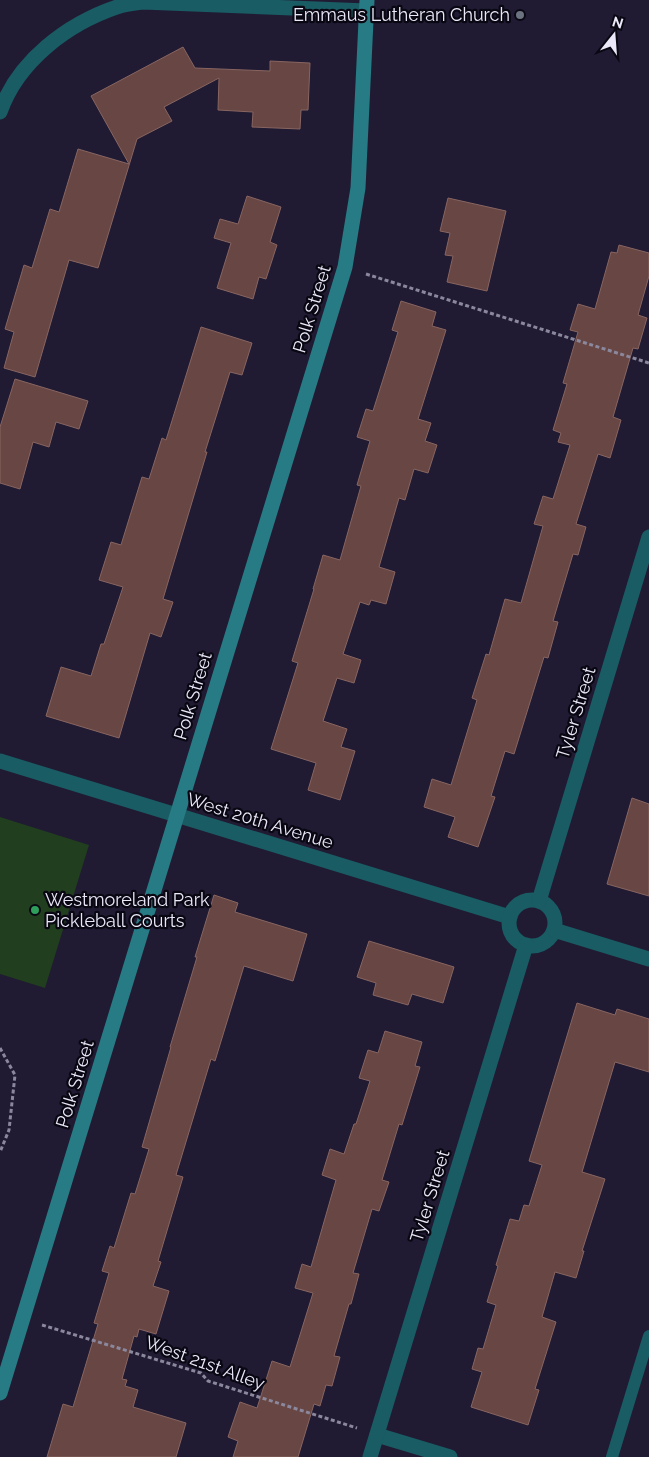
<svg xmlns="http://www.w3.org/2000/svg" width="649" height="1457" font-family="Raleway,sans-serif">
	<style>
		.green { fill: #213e1e }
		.building { fill: #674643; stroke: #886561 }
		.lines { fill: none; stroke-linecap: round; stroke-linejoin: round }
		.path { stroke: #8b879c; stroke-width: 3; stroke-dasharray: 4 2.5; stroke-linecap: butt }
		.lane { stroke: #195c63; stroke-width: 12 }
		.street { stroke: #195c63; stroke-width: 15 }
		.secondary { stroke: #277b84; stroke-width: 15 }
		.worship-dot { fill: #6b7280; stroke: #090712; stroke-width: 2 }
		.leisure-dot { fill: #2e9e5b; stroke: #090712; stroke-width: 2 }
		.labels { text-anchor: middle; stroke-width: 4.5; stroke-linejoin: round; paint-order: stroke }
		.poi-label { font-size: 18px; fill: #eae8f9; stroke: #090712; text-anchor: end }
		.street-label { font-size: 18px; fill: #eae8f9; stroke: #090712 }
	</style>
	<rect width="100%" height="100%" fill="#201b33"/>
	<path class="green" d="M 0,817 L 89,845 L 45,988 L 0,974 Z"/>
	<g class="building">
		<path d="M 183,47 L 195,68 L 270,71 L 270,61 L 310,63 L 308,110 L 301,110 L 300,129 L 252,127 L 253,112 L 218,110 L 219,78 L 164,107 L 172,121 L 137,139 L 98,268 L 69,260 L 35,377 L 4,368 L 14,332 L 5,329 L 24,265 L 32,268 L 50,209 L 59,212 L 78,149 L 129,164 L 91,96 Z"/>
		<path d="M 247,196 L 281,207 L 270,242 L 277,245 L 266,279 L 259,277 L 253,299 L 217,288 L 231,243 L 214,238 L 220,219 L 238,224 Z"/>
		<path d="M 448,198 L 506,211 L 487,291 L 447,282 L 453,256 L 445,255 L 450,233 L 440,231 Z"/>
		<path d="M 619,245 L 649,253 L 649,276 L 638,315 L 647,318 L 638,349 L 633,348 L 613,417 L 621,420 L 610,458 L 598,454 L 576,524 L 586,527 L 578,555 L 573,554 L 553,621 L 558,622 L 548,658 L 544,657 L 514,754 L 505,751 L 491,796 L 495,797 L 478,847 L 448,837 L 455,817 L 424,807 L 432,779 L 451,785 L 477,700 L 472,698 L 486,654 L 489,655 L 505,599 L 521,603 L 543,526 L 534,524 L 543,496 L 553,499 L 570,445 L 558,442 L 561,433 L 553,430 L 567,384 L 563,383 L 578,332 L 570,330 L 578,304 L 595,309 L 611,252 L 617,253 Z"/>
		<path d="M 401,301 L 436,312 L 432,326 L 446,330 L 418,419 L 431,423 L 425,441 L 437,445 L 428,473 L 414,469 L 405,500 L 399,498 L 379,567 L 395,572 L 386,604 L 371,600 L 369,605 L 360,602 L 343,654 L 361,660 L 354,683 L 337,678 L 323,721 L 347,729 L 341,747 L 355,751 L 340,800 L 308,790 L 316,763 L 271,749 L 298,663 L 292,661 L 314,589 L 313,589 L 323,555 L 340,560 L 361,486 L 357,485 L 370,441 L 357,437 L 366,409 L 373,411 L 398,332 L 392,330 Z"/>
		<path d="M 201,327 L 252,343 L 242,375 L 230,372 L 205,452 L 207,452 L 163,599 L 173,602 L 161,637 L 150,633 L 119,738 L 46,716 L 61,667 L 91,676 L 101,644 L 104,644 L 123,587 L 99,580 L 111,542 L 121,545 L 142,477 L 149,479 L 162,438 L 166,440 Z"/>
		<path d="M 15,379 L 88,401 L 79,429 L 56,422 L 49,447 L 33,442 L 20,489 L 0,483 L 0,427 Z"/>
		<path d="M 632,798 L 649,804 L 649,896 L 607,884 Z"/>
		<path d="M 214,895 L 238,903 L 235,912 L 307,934 L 293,981 L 244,966 L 215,1061 L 211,1059 L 176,1175 L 183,1177 L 158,1261 L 161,1262 L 153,1286 L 169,1291 L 156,1334 L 139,1329 L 137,1337 L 134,1336 L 122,1379 L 127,1380 L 125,1386 L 138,1390 L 133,1407 L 186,1423 L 176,1457 L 47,1457 L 63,1404 L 73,1407 L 98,1324 L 94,1323 L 109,1273 L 102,1271 L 110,1246 L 114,1248 L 131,1193 L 135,1194 L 149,1149 L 142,1147 L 171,1047 L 170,1047 L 197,957 L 195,957 Z"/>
		<path d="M 369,941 L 454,967 L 443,1003 L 412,994 L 408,1005 L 373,995 L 376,983 L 357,977 Z"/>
		<path d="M 577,1003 L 615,1015 L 617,1009 L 649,1019 L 649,1072 L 615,1062 L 582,1172 L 605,1179 L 582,1251 L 584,1251 L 576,1278 L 555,1272 L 542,1317 L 556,1322 L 535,1389 L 539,1390 L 528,1425 L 471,1407 L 482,1372 L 472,1369 L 478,1348 L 483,1349 L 496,1305 L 487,1302 L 498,1266 L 496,1265 L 510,1219 L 519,1221 L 524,1205 L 529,1206 L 542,1165 L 529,1161 Z"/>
		<path d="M 385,1031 L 422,1042 L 415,1066 L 420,1067 L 402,1125 L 399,1124 L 382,1180 L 389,1182 L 379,1211 L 372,1209 L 353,1273 L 359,1274 L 351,1304 L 349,1304 L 334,1356 L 340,1357 L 332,1386 L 326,1385 L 320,1406 L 314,1404 L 298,1457 L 233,1457 L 238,1441 L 228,1437 L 240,1402 L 257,1408 L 272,1361 L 290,1367 L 313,1293 L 295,1288 L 302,1264 L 311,1267 L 336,1180 L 322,1175 L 330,1149 L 344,1154 L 354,1124 L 356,1124 L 370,1081 L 359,1078 L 368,1050 L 378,1053 Z"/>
	</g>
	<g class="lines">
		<g class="path">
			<path d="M 366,274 L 649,363"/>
			<path d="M 0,1048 L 15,1075 L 9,1130 L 0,1152"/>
			<path d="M 42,1325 L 201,1373 L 208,1381 L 357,1428"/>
		</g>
		<path class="lane" d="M 612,1457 L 649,1336"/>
		<g class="street">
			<path d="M 0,112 C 18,61 67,24 117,7 C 125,4 135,3 143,2 L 367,11"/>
			<path d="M 0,761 L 510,917"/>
			<circle cx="532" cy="923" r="23"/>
			<path d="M 539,901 L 649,537"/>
			<path d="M 554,930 L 649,959"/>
			<path d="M 377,1435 L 450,1457"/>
			<path d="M 370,1457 L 526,945"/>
		</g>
		<path class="secondary" d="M 0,1393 L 345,267 L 358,188 L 367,0"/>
	</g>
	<circle class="worship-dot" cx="520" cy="15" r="5"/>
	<circle class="leisure-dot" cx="35" cy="910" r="5"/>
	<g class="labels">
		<g class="poi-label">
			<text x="510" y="21">Emmaus Lutheran Church</text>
			<text x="45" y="906" text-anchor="start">Westmoreland Park<tspan x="45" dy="21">Pickleball Courts</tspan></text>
		</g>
		<g class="street-label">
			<text transform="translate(312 309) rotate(-73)" y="6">Polk Street</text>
			<text transform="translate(193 696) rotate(-73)" y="6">Polk Street</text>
			<text transform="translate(576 713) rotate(-73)" y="6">Tyler Street</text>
			<text transform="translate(260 821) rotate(17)" y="6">West 20th Avenue</text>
			<text transform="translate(75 1084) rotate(-73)" y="6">Polk Street</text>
			<text transform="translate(430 1196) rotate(-73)" y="6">Tyler Street</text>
			<text transform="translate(205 1363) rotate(20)" y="6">West 21st Alley</text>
		</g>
	</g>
	<g transform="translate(614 35) rotate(17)" stroke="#090712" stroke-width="4" paint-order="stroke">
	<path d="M0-4L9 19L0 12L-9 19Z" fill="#eae8f9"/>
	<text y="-8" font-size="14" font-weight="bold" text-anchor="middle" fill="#eae8f9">N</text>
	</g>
</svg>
